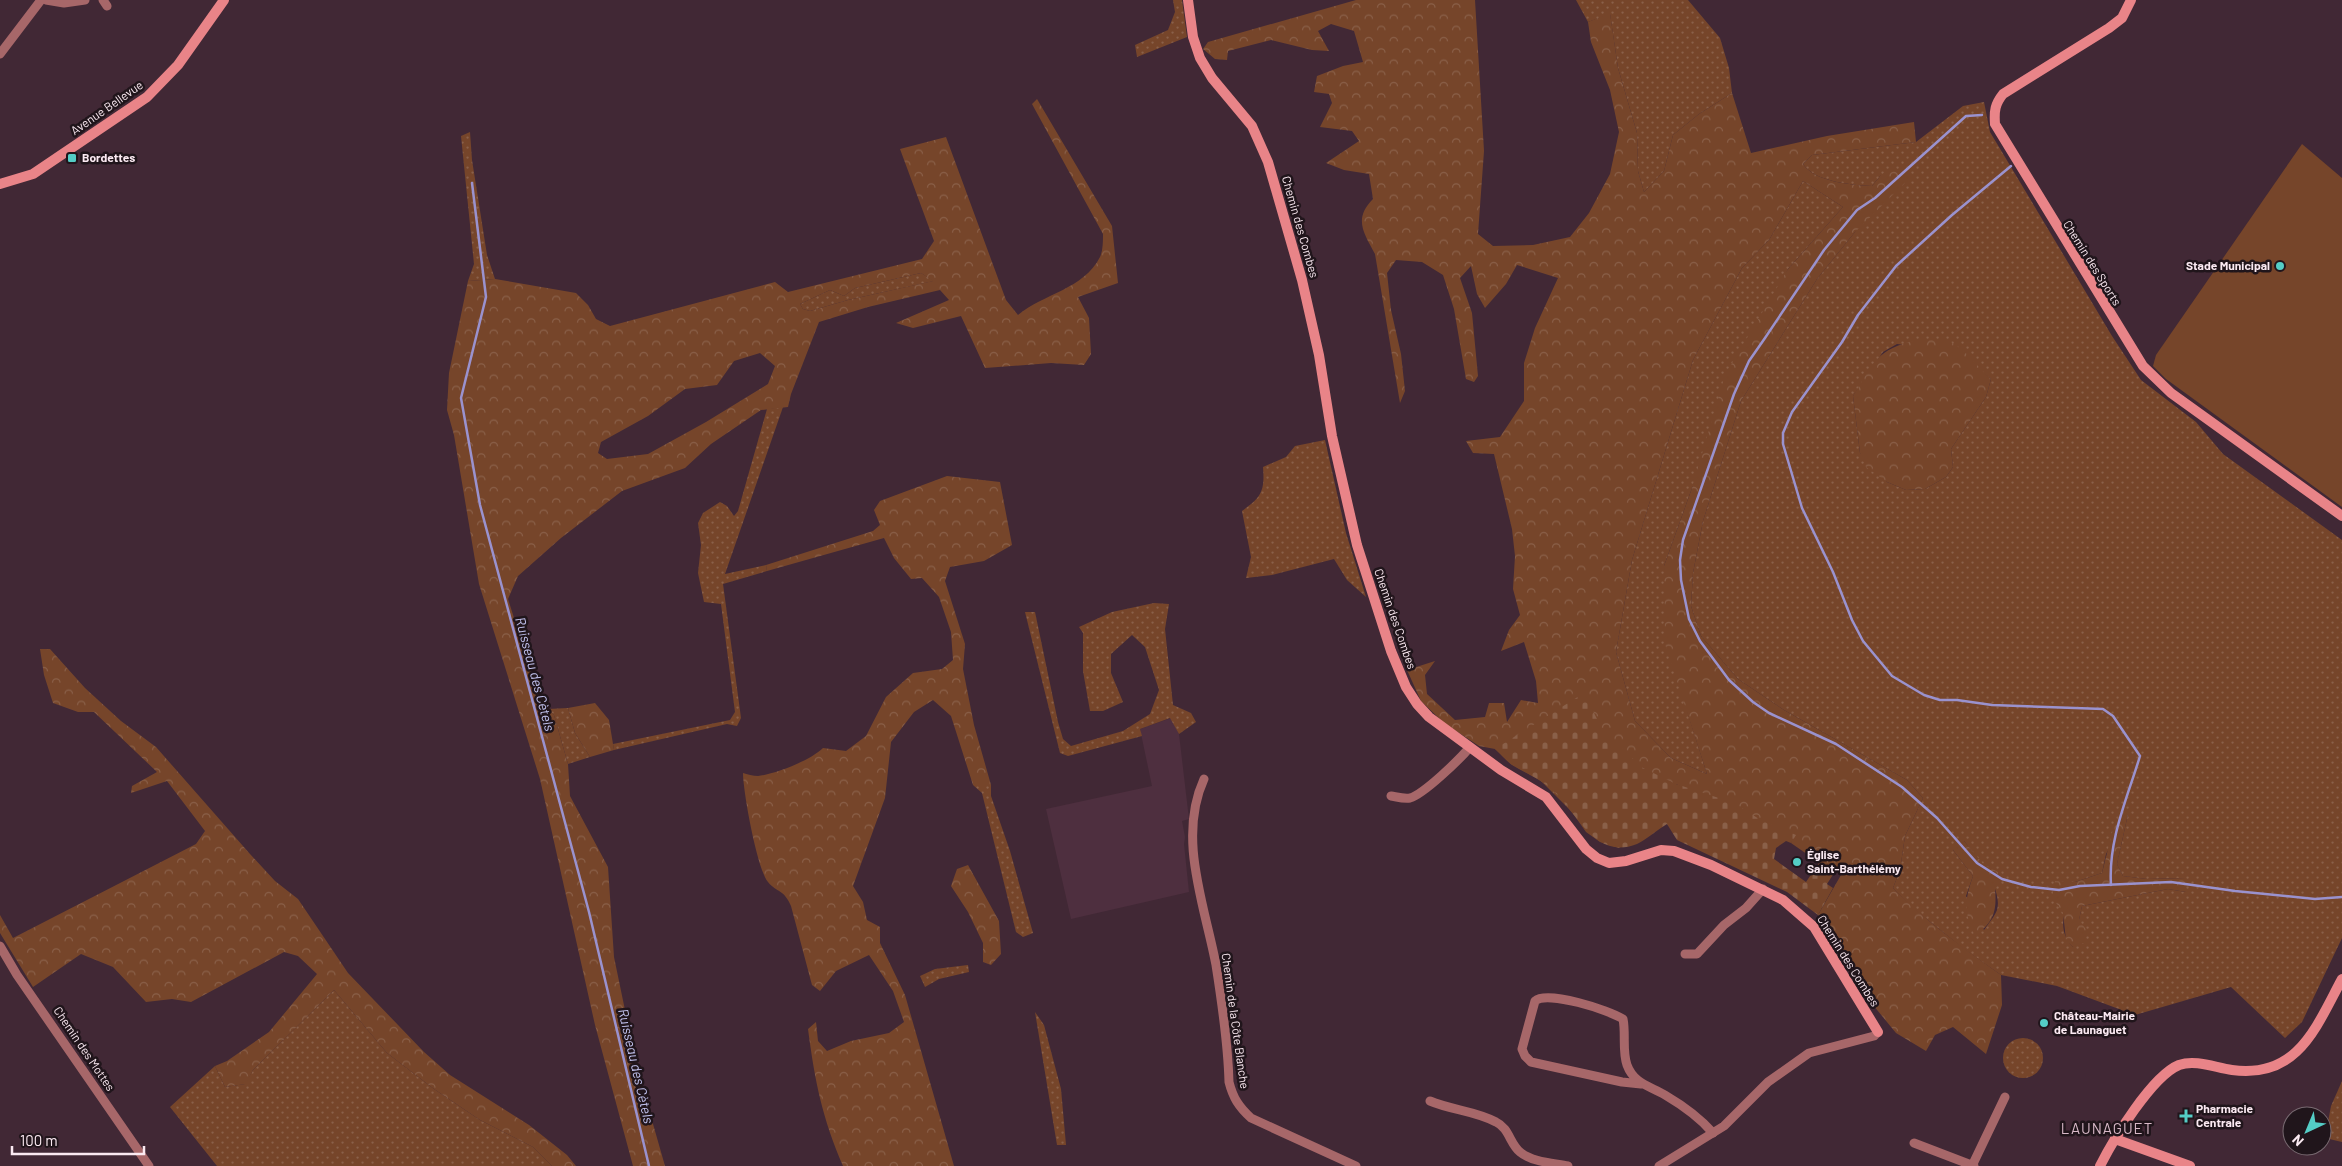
<svg xmlns="http://www.w3.org/2000/svg" width="2342" height="1166" font-family="Barlow,sans-serif">
	<style>
		.built { fill: #4e2f3f }
		.grass { fill: url(#grass-dots); fill-rule: evenodd }
		.forest { fill: url(#forest-crowns); fill-rule: evenodd }
		.cemetery { fill: url(#cemetery-stones) }
		.garden { fill: #76452a }
		.lines { fill: none; stroke-linecap: round; stroke-linejoin: round }
		.stream { stroke: #9a92ce; stroke-width: 2.5 }
		.street { stroke: #a76769; stroke-width: 9 }
		.secondary { stroke: #e98488; stroke-width: 10 }
		.poi-dot { fill: #54cdc6; stroke: #20151b; stroke-width: 2 }
		.labels { text-anchor: middle; stroke-width: 5; stroke-linejoin: round; paint-order: stroke }
		.street-label { font-size: 12px; fill: #fbeaf2; stroke: #20151b }
		.poi-label { font-size: 12px; font-weight: bold; fill: #fbeaf2; stroke: #20151b; text-anchor: start }
		.water-label { font-size: 14px; font-style: italic; fill: #c3c4f0; stroke: #20151b }
		.quarter-label { font-size: 15px; letter-spacing: 1px; fill: #d8b9c8; stroke: #20151b }
	</style>
	<defs>
		<pattern id="grass-dots" width="8" height="8" patternUnits="userSpaceOnUse" patternTransform="scale(1.25)"><rect width="8" height="8" fill="#76452a"/><path d="M2 2h.1M6 6h.1" fill="none" stroke="#8a6049" stroke-width="1.8" stroke-linecap="round"/></pattern>
		<pattern id="forest-crowns" width="20" height="18" patternUnits="userSpaceOnUse" patternTransform="scale(1.25)"><rect width="20" height="18" fill="#76452a"/><path d="M2 6a3 3 0 1 1 6 0M12 15a3 3 0 1 1 6 0" fill="none" stroke="#8a6049"/></pattern>
		<pattern id="cemetery-stones" width="16" height="16" patternUnits="userSpaceOnUse" patternTransform="scale(1.25)"><rect width="16" height="16" fill="#76452a"/><path d="M2 7V4a2 2 0 0 1 4 0v3zM10 15v-3a2 2 0 0 1 4 0v3z" fill="#8a6049"/></pattern>
	</defs>
	<rect width="100%" height="100%" fill="#412835"/>
	<path class="built" d="M 1171,718 L 1179,734 L 1189,819 L 1182,821 L 1185,837 L 1184,844 L 1189,892 L 1071,919 L 1046,809 L 1152,786 L 1140,729 Z"/>
	<g class="grass">
		<path d="M 1173,0 L 1182,0 L 1187,37 L 1137,57 L 1135,45 L 1168,30 L 1175,12 Z"/>
		<path d="M 1576,0 L 1688,0 L 1720,38 L 1729,68 L 1732,93 L 1699,114 L 1673,135 L 1664,171 L 1644,192 L 1638,171 L 1637,133 L 1618,68 L 1610,14 L 1588,22 Z"/>
		<path d="M 1984,102 L 1990,132 L 2112,336 L 2141,380 L 2196,422 L 2223,454 L 2342,540 L 2342,938 L 2302,1022 L 2285,1038 L 2231,987 L 2135,1015 L 2057,986 L 2001,975 L 1964,949 L 1913,908 L 1893,888 L 1900,870 L 1905,836 L 1923,798 L 1907,780 L 1784,710 L 1738,679 L 1701,636 L 1691,606 L 1693,573 L 1703,521 L 1741,401 L 1817,279 L 1855,232 L 1881,175 L 1872,186 C 1852,185 1815,182 1803,164 L 1812,155 L 1916,142 L 1963,106 ZM 1897,344 L 1965,353 L 1976,367 L 1991,379 L 1986,397 L 1951,449 L 1953,467 L 1946,477 L 1925,489 L 1906,490 L 1887,482 L 1860,453 L 1853,396 L 1883,352 ZM 2128,814 L 2117,864 L 2123,876 L 2147,879 L 2186,878 L 2186,892 L 2168,889 L 2082,906 L 2073,947 C 2054,928 2067,904 2075,882 L 2102,873 L 2106,854 ZM 1964,841 C 1977,857 2003,888 1997,910 C 1995,916 1988,924 1984,930 L 1966,896 L 1973,876 L 1953,850 Z"/>
		<path d="M 470,132 L 472,160 L 487,255 L 495,279 L 468,281 L 474,264 L 461,136 Z"/>
		<path d="M 1803,181 L 1843,207 L 1788,269 L 1692,488 L 1664,566 L 1688,714 L 1707,774 L 1671,758 L 1635,721 L 1616,652 L 1632,560 L 1693,360 L 1742,268 L 1769,240 Z"/>
		<path d="M 921,273 L 934,281 L 848,300 L 810,311 L 803,309 L 800,304 L 830,290 L 844,296 L 855,288 Z"/>
		<path d="M 783,407 L 725,574 L 766,565 L 767,571 L 723,584 L 741,718 L 737,726 L 727,724 L 614,750 L 613,744 L 730,720 L 735,712 L 721,604 L 704,602 L 698,573 L 701,545 L 698,523 L 703,513 L 720,502 L 727,506 L 734,516 L 738,511 L 767,409 Z"/>
		<path d="M 1325,440 L 1346,533 L 1366,597 L 1347,580 L 1334,559 L 1272,575 L 1246,578 L 1251,557 L 1242,511 C 1261,497 1265,492 1263,467 L 1286,457 L 1295,446 Z"/>
		<path d="M 1154,603 L 1169,604 L 1165,629 L 1173,705 L 1191,713 L 1196,722 L 1179,734 L 1170,718 L 1140,729 L 1142,736 L 1068,756 L 1060,753 L 1025,612 L 1035,612 L 1058,722 L 1063,739 L 1071,746 L 1123,731 L 1150,714 L 1159,690 L 1145,647 L 1132,635 L 1111,654 L 1111,673 L 1123,702 L 1103,711 L 1090,711 L 1083,671 L 1083,633 L 1079,627 L 1112,612 Z"/>
		<path d="M 568,708 L 575,733 L 590,757 L 568,764 L 554,715 L 548,709 Z"/>
		<path d="M 973,785 L 991,785 L 991,796 L 1010,851 L 1033,933 L 1023,937 L 1016,932 L 982,793 Z"/>
		<path d="M 968,965 L 969,972 L 939,979 L 925,987 L 920,976 L 935,969 Z"/>
		<path d="M 334,990 L 387,1053 L 434,1089 L 480,1120 L 533,1147 L 552,1166 L 217,1166 L 170,1107 L 215,1066 L 225,1087 L 245,1084 L 253,1070 Z"/>
		<path d="M 1035,1012 L 1044,1025 L 1061,1089 L 1066,1145 L 1057,1145 Z"/>
		<circle cx="2023" cy="1058" r="20"/>
		<path d="M 2342,1081 L 2342,1142 L 2325,1138 L 2331,1106 Z"/>
	</g>
	<g class="forest">
		<path d="M 1356,0 L 1475,0 L 1484,151 L 1478,234 L 1493,246 L 1533,245 L 1570,237 L 1589,213 L 1610,174 L 1619,132 L 1610,90 L 1591,42 L 1588,22 L 1610,13 L 1618,68 L 1637,133 L 1638,171 L 1644,192 L 1664,171 L 1673,135 L 1699,114 L 1732,93 L 1751,153 L 1827,136 L 1914,122 L 1916,142 L 1812,155 L 1803,164 C 1815,182 1852,185 1872,186 L 1881,175 L 1893,167 L 1912,176 L 1855,232 L 1817,279 L 1741,401 L 1703,521 L 1693,573 L 1691,606 L 1701,636 L 1738,679 L 1784,710 L 1907,780 L 1923,798 L 1905,836 L 1900,870 L 1893,888 C 1926,921 1963,948 2001,975 L 2002,1005 L 1986,1054 L 1953,1027 L 1935,1035 L 1926,1051 L 1896,1033 L 1864,994 L 1818,915 L 1841,875 L 1836,871 L 1834,873 L 1791,843 L 1792,840 L 1676,784 L 1619,848 L 1600,842 L 1586,832 L 1572,812 L 1541,781 L 1511,764 L 1495,749 L 1479,746 L 1444,723 L 1421,701 L 1407,670 L 1435,661 L 1425,675 L 1427,694 L 1455,720 L 1485,717 L 1489,703 L 1504,703 L 1507,722 L 1521,700 L 1538,703 L 1536,681 L 1524,642 L 1501,651 L 1509,630 L 1520,615 L 1513,589 L 1515,556 L 1512,529 L 1494,454 L 1473,453 L 1466,441 L 1500,437 L 1524,401 L 1524,363 L 1535,328 L 1558,278 L 1517,265 L 1506,284 L 1485,308 L 1477,294 L 1471,266 L 1460,278 L 1472,313 L 1478,376 L 1474,382 L 1466,379 L 1454,309 L 1443,275 L 1422,262 L 1396,260 L 1387,273 L 1391,310 L 1401,354 L 1405,391 L 1400,403 L 1375,254 C 1364,233 1353,219 1373,199 L 1369,174 L 1344,170 L 1326,163 L 1359,141 L 1352,131 L 1320,127 L 1332,103 L 1329,94 L 1314,92 L 1317,76 L 1343,66 L 1363,62 L 1354,31 L 1331,24 L 1318,31 L 1329,51 L 1312,50 L 1271,40 L 1228,51 L 1227,60 L 1215,59 L 1203,49 L 1208,42 ZM 1803,181 L 1843,207 L 1788,269 L 1725,375 L 1692,488 L 1664,566 L 1665,644 L 1707,774 L 1671,758 L 1635,721 L 1616,652 L 1632,560 L 1693,360 L 1742,268 L 1769,240 Z"/>
		<path d="M 1037,99 L 1112,226 L 1118,283 L 1078,297 L 1089,318 L 1091,354 L 1084,365 L 1051,363 L 985,368 L 961,316 L 913,328 L 896,323 L 949,300 L 940,290 L 868,307 L 819,322 L 791,394 L 788,407 L 761,410 L 711,444 L 685,468 L 622,491 L 561,538 L 518,576 L 508,599 L 540,700 L 554,715 L 568,764 L 570,796 L 608,867 L 614,957 L 637,1068 L 665,1166 L 633,1166 L 595,1025 L 540,779 L 479,584 L 454,435 L 447,410 L 449,373 L 468,281 L 495,279 L 576,293 L 588,305 L 596,319 L 610,326 L 775,282 L 788,292 L 922,259 L 934,241 L 900,149 L 946,137 L 1006,300 L 1018,315 C 1043,294 1084,289 1100,257 C 1103,251 1103,241 1103,234 L 1032,104 ZM 921,273 L 933,281 L 848,300 L 810,311 L 803,309 L 800,304 L 830,290 L 844,296 L 855,288 ZM 760,353 L 775,366 L 768,384 L 706,422 L 648,454 L 607,459 L 598,453 L 601,442 L 648,416 L 685,389 L 717,385 L 734,361 Z"/>
		<path d="M 1917,340 C 1926,340 1940,337 1949,341 C 1966,349 1977,367 1991,379 L 1986,397 L 1951,449 L 1953,467 L 1946,477 L 1925,489 L 1906,490 L 1887,482 L 1866,467 L 1860,453 L 1853,396 C 1874,363 1876,349 1917,340 Z"/>
		<path d="M 947,476 L 1000,482 L 1012,545 L 984,561 L 950,567 L 945,581 L 965,644 L 963,669 L 974,725 L 991,785 L 973,785 L 951,716 L 933,700 L 914,712 L 891,742 L 885,798 L 853,886 L 863,902 L 867,920 L 880,927 L 880,943 L 905,995 L 954,1166 L 843,1166 C 822,1117 815,1082 808,1029 L 816,1022 L 818,1041 L 827,1051 L 851,1041 L 889,1033 L 904,1022 L 893,991 L 869,955 L 836,971 L 820,991 L 812,985 L 791,906 C 784,889 777,893 768,882 C 757,869 743,791 743,773 C 747,774 753,776 758,776 C 776,774 811,760 823,748 L 846,751 L 866,736 L 886,697 L 913,673 L 942,669 L 953,660 L 951,632 L 939,597 L 922,578 L 911,579 L 894,558 L 884,538 L 767,571 L 766,565 L 873,531 L 880,525 L 874,510 L 880,501 Z"/>
		<path d="M 40,649 L 50,649 L 85,688 L 121,721 L 156,747 L 250,854 L 275,881 L 298,899 L 348,973 L 424,1052 L 450,1075 L 529,1125 L 567,1155 L 576,1166 L 552,1166 L 533,1147 L 480,1120 L 434,1089 L 387,1053 L 334,990 L 253,1070 L 246,1084 L 225,1087 L 215,1066 L 227,1061 L 269,1032 L 317,974 L 298,956 L 284,952 L 191,1002 L 172,999 L 146,1002 L 113,967 L 81,954 L 33,987 L 0,933 L 0,915 L 13,938 L 196,844 L 205,831 L 167,781 L 131,793 L 132,786 L 157,772 L 94,712 L 78,712 L 53,703 L 44,675 Z"/>
		<path d="M 595,703 L 609,720 L 614,750 L 590,757 L 575,733 L 568,708 Z"/>
		<path d="M 2128,814 L 2117,864 L 2123,876 L 2147,879 L 2186,878 L 2186,892 L 2168,889 L 2082,906 L 2079,920 L 2088,932 L 2084,943 L 2073,947 L 2066,940 L 2063,913 L 2052,897 L 2055,881 L 2075,882 L 2102,873 L 2115,821 Z"/>
		<path d="M 1955,841 L 1964,841 L 1984,865 L 2004,875 L 1995,889 C 1997,911 1994,922 1975,936 C 1964,911 1964,902 1973,876 L 1953,850 Z"/>
		<path d="M 968,865 L 999,921 L 1001,954 L 991,965 L 983,962 L 983,943 L 968,912 L 951,886 L 957,869 Z"/>
	</g>
	<path class="cemetery" d="M 1584,693 L 1603,731 L 1643,768 L 1676,784 L 1734,803 L 1759,819 L 1796,835 L 1791,843 L 1786,841 L 1776,848 L 1774,859 L 1806,882 L 1819,863 L 1834,873 L 1827,884 L 1833,888 L 1818,915 L 1787,892 L 1677,840 L 1667,824 C 1657,830 1644,841 1637,844 C 1594,861 1577,811 1551,789 C 1539,778 1525,773 1512,765 C 1506,761 1501,754 1495,749 Z"/>
	<path class="garden" d="M 2302,144 L 2342,178 L 2342,507 L 2166,379 L 2153,366 L 2156,355 Z"/>
	<g class="lines">
		<g class="stream">
			<path d="M 1982,115 L 1966,116 L 1875,198 L 1857,210 L 1824,250 L 1765,338 L 1749,361 L 1734,394 L 1683,540 L 1680,560 L 1681,580 L 1689,619 L 1700,641 L 1729,680 L 1753,702 L 1769,713 L 1836,744 L 1902,787 L 1937,818 L 1977,863 L 2002,879 L 2031,887 L 2059,890 L 2080,886 L 2171,882 L 2235,891 L 2315,899 L 2342,897"/>
			<path d="M 2011,166 L 1952,215 L 1896,266 L 1858,315 L 1842,342 L 1792,412 L 1783,433 L 1783,444 L 1802,508 L 1833,572 L 1852,620 L 1863,641 L 1892,676 L 1924,695 L 1940,700 L 1957,700 L 1992,705 L 2103,709 L 2113,716 L 2140,756 C 2127,799 2108,840 2111,885"/>
			<path d="M 472,183 L 486,297 L 461,398 L 480,505 L 589,912 L 649,1166"/>
		</g>
		<g class="street">
			<path d="M 46,0 L 64,3 L 85,0"/>
			<path d="M 103,0 L 107,6"/>
			<path d="M 0,54 L 41,0"/>
			<path d="M 1204,779 C 1177,838 1205,906 1216,965 C 1222,1003 1228,1044 1229,1082 C 1233,1098 1239,1107 1251,1118 L 1356,1166"/>
			<path d="M 1391,796 C 1397,797 1404,799 1410,798 C 1424,794 1460,759 1470,747"/>
			<path d="M 0,946 L 17,975 L 149,1166"/>
			<path d="M 1685,954 L 1697,954 L 1724,925 L 1746,908 L 1763,889"/>
			<path d="M 1641,1084 L 1622,1082 L 1531,1062 L 1525,1056 L 1522,1049 L 1535,1001 C 1547,990 1609,1010 1623,1019 C 1626,1033 1622,1051 1627,1065 C 1634,1084 1650,1086 1665,1095 C 1682,1105 1701,1119 1713,1133"/>
			<path d="M 1430,1101 C 1451,1110 1476,1111 1496,1122 C 1509,1128 1510,1144 1520,1152 C 1532,1162 1553,1163 1568,1166"/>
			<path d="M 1914,1143 L 1974,1166"/>
			<path d="M 1659,1166 L 1724,1126 L 1768,1082 L 1809,1053 L 1874,1036 L 1878,1032"/>
			<path d="M 1972,1166 L 2005,1097"/>
		</g>
		<g class="secondary">
			<path d="M 1188,0 L 1193,37 L 1200,58 L 1212,78 L 1252,126 L 1268,162 L 1302,280 L 1319,355 L 1332,436 L 1357,545 L 1391,651 L 1406,687 L 1417,704 L 1429,717 L 1501,770 L 1546,797 L 1586,849 L 1597,858 L 1609,863 L 1626,861 L 1661,850 L 1674,851 L 1711,865 L 1783,900 L 1814,927 L 1878,1032"/>
			<path d="M 2131,0 L 2122,18 L 2109,28 L 2003,94 C 1995,104 1994,111 1995,124 L 2143,366 L 2171,393 L 2342,516"/>
			<path d="M 0,184 L 33,174 L 147,97 L 178,65 L 224,0"/>
			<path d="M 2115,1139 L 2190,1166"/>
			<path d="M 2100,1166 C 2113,1140 2152,1076 2179,1065 C 2196,1059 2216,1068 2232,1070 C 2298,1079 2316,1027 2342,979"/>
		</g>
	</g>
	<g class="poi-dot">
		<rect x="67" y="153" width="10" height="10" rx="2.5"/>
		<circle cx="2280" cy="266" r="5"/>
		<circle cx="1797" cy="862" r="5"/>
		<circle cx="2044" cy="1023" r="5"/>
		<path d="M2183.5 1108.5h5v5h5v5h-5v5h-5v-5h-5v-5h5z"/>
	</g>
	<g class="labels">
		<g class="street-label">
			<text transform="translate(107 108) rotate(-35)" y="4">Avenue Bellevue</text>
			<text transform="translate(1300 227) rotate(74)" y="4">Chemin des Combes</text>
			<text transform="translate(2092 263) rotate(58)" y="4">Chemin des Sports</text>
			<text transform="translate(1395 619) rotate(71)" y="4">Chemin des Combes</text>
			<text transform="translate(1848 961) rotate(58)" y="4">Chemin des Combes</text>
			<text transform="translate(1235 1021) rotate(82)" y="4">Chemin de la Côte Blanche</text>
			<text transform="translate(84 1049) rotate(56)" y="4">Chemin des Mottes</text>
		</g>
		<g class="poi-label">
			<text x="82" y="162">Bordettes</text>
			<text x="2270" y="270" text-anchor="end">Stade Municipal</text>
			<text x="1807" y="859">Église<tspan x="1807" dy="14">Saint-Barthélémy</tspan></text>
			<text x="2054" y="1020">Château-Mairie<tspan x="2054" dy="14">de Launaguet</tspan></text>
			<text x="2196" y="1113">Pharmacie<tspan x="2196" dy="14">Centrale</tspan></text>
		</g>
		<g class="water-label">
			<text transform="translate(535 674) rotate(75)" y="5">Ruisseau des Cètels</text>
			<text transform="translate(636 1066) rotate(77)" y="5">Ruisseau des Cètels</text>
		</g>
		<g class="quarter-label">
			<text x="2107" y="1134">LAUNAGUET</text>
		</g>
	</g>
	<g transform="translate(2307 1131) rotate(224)"><circle r="24" fill="#20151b" stroke="#786a71"/>
	<path d="M0-4L9 19L0 12L-9 19Z" fill="#54cdc6"/>
	<text y="-8" font-size="14" font-weight="bold" text-anchor="middle" fill="#fbeaf2">N</text>
	</g>
	<path d="M12 1146v8h132v-8" fill="none" stroke="#fbeaf2" stroke-width="2.5"/>
	<text x="20" y="1146" font-size="15" fill="#fbeaf2" stroke="#20151b" stroke-width="4" paint-order="stroke">100 m</text>
</svg>
